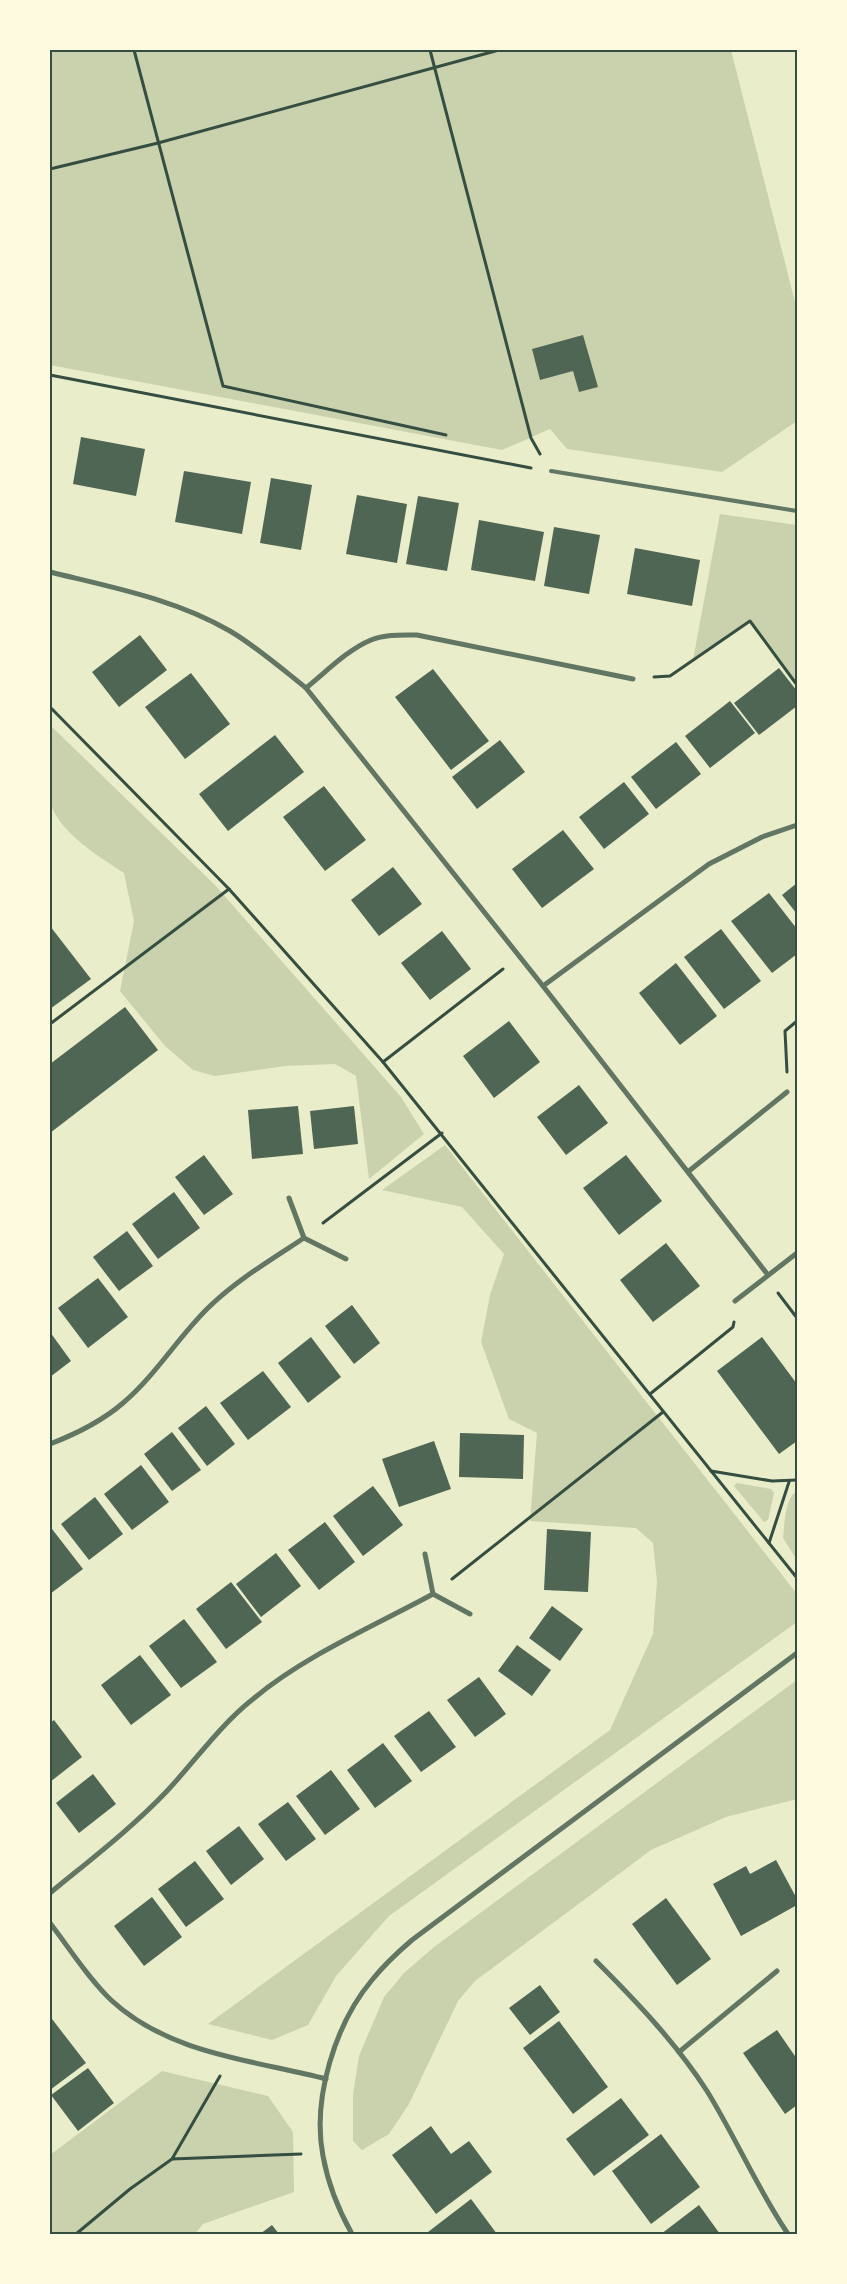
<svg xmlns="http://www.w3.org/2000/svg" width="847" height="2284" font-family="Helvetica,sans-serif">
	<style>
		.green { fill: #cad2ad }
		.building { fill: #4f6655 }
		.lines { fill: none; stroke-linecap: round; stroke-linejoin: round }
		.path { stroke: #344e41; stroke-width: 3 }
		.service { stroke: #617663; stroke-width: 4 }
		.minor { stroke: #617663; stroke-width: 5 }
		.neatline { fill: none; stroke: #344e41; stroke-width: 2 }
	</style>
	<rect width="100%" height="100%" fill="#e9edc9"/>
	<g class="green">
		<path d="M 50,50 L 731,50 L 797,310 L 797,421 L 722,472 L 567,449 L 550,429 L 502,450 L 50,365 Z"/>
		<path d="M 720,514 L 797,525 L 797,685 L 750,621 L 693,660 Z"/>
		<path d="M 50,725 L 215,885 L 401,1097 L 424,1134 L 369,1179 L 356,1076 L 335,1064 L 285,1066 L 215,1076 L 193,1070 L 165,1046 L 120,991 L 134,921 L 124,873 C 101,858 57,831 51,803 C 46,785 50,745 50,725 Z"/>
		<path d="M 445,1145 L 797,1594 L 797,1622 L 389,1916 L 336,1976 L 308,2025 L 272,2040 L 208,2024 L 610,1730 L 653,1634 L 657,1581 L 653,1543 L 636,1528 L 530,1521 L 537,1433 L 509,1419 L 481,1342 L 490,1295 L 504,1254 L 462,1207 L 382,1190 Z"/>
		<path d="M 737,1483 L 771,1489 L 774,1493 L 768,1520 L 764,1522 L 734,1486 Z"/>
		<path d="M 797,1491 L 797,1560 L 783,1538 C 785,1524 784,1499 797,1491 Z"/>
		<path d="M 797,1680 L 797,1799 L 726,1817 L 651,1850 L 475,1981 L 458,2001 L 409,2104 L 389,2134 L 362,2150 L 353,2141 L 353,2094 L 359,2056 L 384,1997 L 404,1973 L 434,1947 Z"/>
		<path d="M 162,2071 L 268,2096 L 293,2132 L 294,2192 L 203,2224 L 195,2234 L 50,2234 L 50,2155 Z"/>
	</g>
	<g class="building">
		<path d="M 583,335 L 598,387 L 579,392 L 573,371 L 540,380 L 532,349 Z"/>
		<path d="M 81,437 L 145,449 L 136,496 L 73,484 Z"/>
		<path d="M 184,471 L 251,482 L 242,534 L 175,522 Z"/>
		<path d="M 271,478 L 312,485 L 301,550 L 260,543 Z"/>
		<path d="M 357,495 L 407,504 L 397,563 L 346,554 Z"/>
		<path d="M 418,496 L 459,503 L 447,571 L 406,564 Z"/>
		<path d="M 479,520 L 544,532 L 535,581 L 471,570 Z"/>
		<path d="M 554,527 L 600,535 L 589,594 L 544,586 Z"/>
		<path d="M 635,548 L 700,560 L 692,606 L 627,594 Z"/>
		<path d="M 140,635 L 167,670 L 119,707 L 92,672 Z"/>
		<path d="M 779,668 L 797,691 L 797,706 L 759,735 L 734,703 Z"/>
		<path d="M 433,669 L 489,741 L 451,770 L 395,697 Z"/>
		<path d="M 191,673 L 230,724 L 185,759 L 145,707 Z"/>
		<path d="M 730,701 L 755,733 L 710,768 L 685,736 Z"/>
		<path d="M 275,735 L 304,772 L 228,831 L 199,794 Z"/>
		<path d="M 500,740 L 525,772 L 477,809 L 452,777 Z"/>
		<path d="M 676,742 L 701,774 L 656,809 L 631,777 Z"/>
		<path d="M 624,782 L 649,814 L 604,849 L 579,817 Z"/>
		<path d="M 324,786 L 366,840 L 325,871 L 283,817 Z"/>
		<path d="M 563,830 L 594,869 L 542,908 L 512,869 Z"/>
		<path d="M 393,867 L 422,904 L 379,936 L 351,900 Z"/>
		<path d="M 797,883 L 797,914 L 782,895 Z"/>
		<path d="M 769,893 L 797,929 L 797,954 L 772,973 L 731,921 Z"/>
		<path d="M 50,926 L 91,979 L 50,1009 Z"/>
		<path d="M 721,929 L 761,981 L 724,1009 L 684,957 Z"/>
		<path d="M 442,931 L 471,969 L 430,1000 L 401,963 Z"/>
		<path d="M 676,963 L 717,1016 L 680,1045 L 639,993 Z"/>
		<path d="M 125,1007 L 158,1050 L 50,1133 L 50,1064 Z"/>
		<path d="M 509,1021 L 540,1062 L 494,1098 L 463,1056 Z"/>
		<path d="M 579,1085 L 608,1123 L 566,1155 L 537,1117 Z"/>
		<path d="M 298,1106 L 303,1154 L 252,1159 L 248,1110 Z"/>
		<path d="M 354,1106 L 358,1144 L 314,1149 L 310,1111 Z"/>
		<path d="M 204,1155 L 233,1194 L 204,1215 L 175,1177 Z"/>
		<path d="M 626,1155 L 662,1201 L 619,1235 L 583,1188 Z"/>
		<path d="M 174,1192 L 200,1228 L 158,1259 L 132,1224 Z"/>
		<path d="M 127,1231 L 153,1266 L 119,1291 L 93,1257 Z"/>
		<path d="M 666,1243 L 700,1286 L 653,1322 L 620,1280 Z"/>
		<path d="M 98,1278 L 128,1317 L 88,1348 L 58,1308 Z"/>
		<path d="M 352,1305 L 380,1343 L 354,1364 L 325,1326 Z"/>
		<path d="M 50,1332 L 71,1361 L 50,1377 Z"/>
		<path d="M 311,1337 L 341,1377 L 308,1403 L 278,1363 Z"/>
		<path d="M 762,1337 L 797,1384 L 797,1441 L 779,1454 L 717,1371 Z"/>
		<path d="M 263,1371 L 291,1407 L 248,1440 L 220,1403 Z"/>
		<path d="M 206,1406 L 235,1444 L 207,1466 L 178,1428 Z"/>
		<path d="M 172,1432 L 201,1470 L 172,1491 L 144,1454 Z"/>
		<path d="M 460,1433 L 524,1435 L 523,1479 L 459,1477 Z"/>
		<path d="M 434,1441 L 451,1489 L 399,1507 L 382,1459 Z"/>
		<path d="M 141,1465 L 169,1502 L 132,1530 L 104,1494 Z"/>
		<path d="M 373,1486 L 403,1525 L 363,1556 L 333,1516 Z"/>
		<path d="M 95,1497 L 123,1534 L 89,1560 L 61,1524 Z"/>
		<path d="M 325,1522 L 355,1562 L 319,1590 L 288,1550 Z"/>
		<path d="M 52,1529 L 83,1569 L 50,1594 L 50,1530 Z"/>
		<path d="M 547,1529 L 591,1532 L 588,1592 L 544,1590 Z"/>
		<path d="M 276,1553 L 301,1586 L 261,1617 L 236,1584 Z"/>
		<path d="M 231,1582 L 262,1622 L 226,1649 L 196,1609 Z"/>
		<path d="M 552,1606 L 583,1629 L 560,1661 L 529,1638 Z"/>
		<path d="M 184,1619 L 217,1662 L 181,1688 L 149,1646 Z"/>
		<path d="M 517,1645 L 551,1670 L 532,1696 L 498,1671 Z"/>
		<path d="M 140,1655 L 171,1695 L 131,1725 L 101,1685 Z"/>
		<path d="M 479,1677 L 506,1714 L 475,1737 L 447,1700 Z"/>
		<path d="M 429,1711 L 456,1747 L 421,1772 L 394,1736 Z"/>
		<path d="M 54,1720 L 82,1757 L 50,1782 L 50,1723 Z"/>
		<path d="M 383,1743 L 412,1781 L 375,1808 L 347,1770 Z"/>
		<path d="M 331,1770 L 360,1809 L 325,1835 L 296,1796 Z"/>
		<path d="M 93,1774 L 116,1804 L 79,1833 L 56,1803 Z"/>
		<path d="M 288,1802 L 316,1839 L 286,1861 L 258,1824 Z"/>
		<path d="M 239,1826 L 264,1859 L 231,1885 L 206,1851 Z"/>
		<path d="M 776,1860 L 797,1899 L 797,1905 L 741,1936 L 713,1884 L 746,1866 L 750,1874 Z"/>
		<path d="M 195,1861 L 224,1899 L 186,1927 L 158,1889 Z"/>
		<path d="M 152,1897 L 182,1937 L 144,1966 L 114,1926 Z"/>
		<path d="M 666,1898 L 711,1959 L 677,1985 L 632,1924 Z"/>
		<path d="M 540,1985 L 560,2012 L 530,2035 L 509,2008 Z"/>
		<path d="M 52,2019 L 86,2063 L 50,2090 L 50,2021 Z"/>
		<path d="M 559,2021 L 608,2087 L 573,2114 L 523,2048 Z"/>
		<path d="M 777,2030 L 797,2059 L 797,2105 L 785,2114 L 743,2053 Z"/>
		<path d="M 88,2068 L 114,2103 L 78,2131 L 51,2095 Z"/>
		<path d="M 621,2098 L 649,2135 L 594,2176 L 566,2139 Z"/>
		<path d="M 431,2126 L 451,2154 L 469,2141 L 492,2172 L 436,2214 L 392,2155 Z"/>
		<path d="M 661,2134 L 700,2187 L 651,2224 L 612,2171 Z"/>
		<path d="M 471,2199 L 497,2234 L 430,2234 L 428,2232 Z"/>
		<path d="M 699,2205 L 720,2234 L 661,2234 Z"/>
		<path d="M 272,2225 L 279,2234 L 260,2234 Z"/>
	</g>
	<g class="lines">
		<g class="path">
			<path d="M 134,50 L 223,386 L 446,435"/>
			<path d="M 430,50 L 531,438 L 540,454"/>
			<path d="M 50,169 L 158,143 L 499,50"/>
			<path d="M 50,375 L 531,468"/>
			<path d="M 654,677 L 670,676 L 750,621 L 797,685"/>
			<path d="M 50,707 L 229,889 L 383,1062 L 797,1578"/>
			<path d="M 50,1024 L 229,889"/>
			<path d="M 383,1062 L 503,969"/>
			<path d="M 787,1072 L 785,1031 L 797,1021"/>
			<path d="M 323,1223 L 442,1133"/>
			<path d="M 778,1293 L 797,1318"/>
			<path d="M 650,1394 L 733,1327 L 734,1322"/>
			<path d="M 711,1471 L 772,1481 L 797,1480"/>
			<path d="M 769,1543 L 789,1482"/>
			<path d="M 452,1579 L 663,1412"/>
			<path d="M 220,2076 L 172,2159 L 301,2154"/>
			<path d="M 76,2234 L 130,2189 L 172,2159"/>
		</g>
		<path class="service" d="M 551,471 L 797,511"/>
		<g class="minor">
			<path d="M 50,572 C 111,587 175,599 230,631 C 257,647 281,668 306,688 L 543,986 L 768,1275"/>
			<path d="M 306,688 C 326,672 347,650 371,640 C 386,634 402,635 417,635 L 633,679"/>
			<path d="M 543,986 L 709,864 L 762,837 L 797,825"/>
			<path d="M 689,1171 L 787,1092"/>
			<path d="M 289,1198 L 304,1238 L 346,1259"/>
			<path d="M 735,1301 L 797,1253"/>
			<path d="M 50,1444 C 76,1434 101,1422 123,1403 C 156,1375 178,1337 209,1307 C 237,1280 272,1259 304,1238"/>
			<path d="M 425,1554 L 433,1594 L 470,1614"/>
			<path d="M 50,1893 C 90,1860 132,1828 167,1791 C 196,1760 220,1725 253,1699 C 304,1656 374,1626 433,1594"/>
			<path d="M 50,1923 C 70,1949 88,1978 111,2000 C 169,2054 253,2060 326,2079"/>
			<path d="M 596,1961 C 636,2001 676,2043 707,2091 C 736,2138 757,2188 788,2234"/>
			<path d="M 679,2052 L 777,1971"/>
			<path d="M 352,2234 C 338,2209 328,2184 323,2156 C 312,2099 335,2024 372,1980 C 384,1965 398,1952 412,1940 L 797,1653"/>
		</g>
	</g>
	<rect width="847" height="2284" fill="none" stroke="#fefae0" stroke-width="102"/>
	<rect x="51" y="51" width="745" height="2182" class="neatline"/>
</svg>
